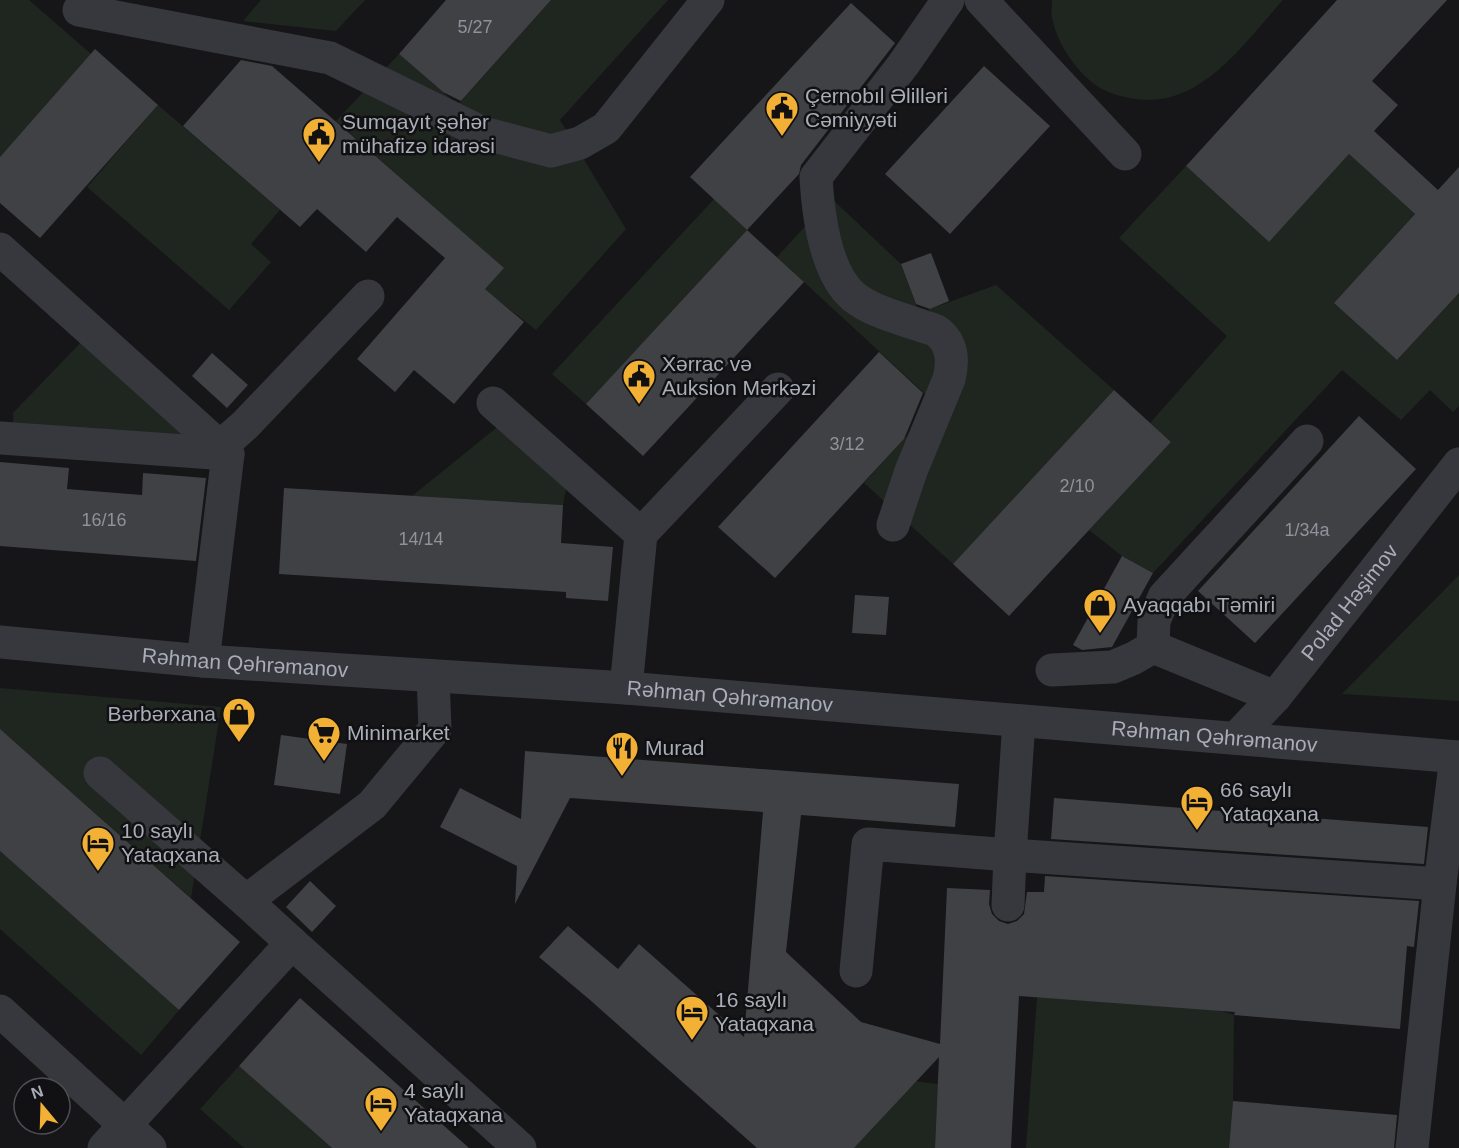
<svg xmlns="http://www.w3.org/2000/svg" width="1459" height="1148" font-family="Helvetica,sans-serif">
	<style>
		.green { fill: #1e261f }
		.building { fill: #404145 }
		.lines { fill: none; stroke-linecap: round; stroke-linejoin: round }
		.minor { stroke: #37383d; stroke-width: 33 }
		.labels { text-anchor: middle; stroke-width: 5; stroke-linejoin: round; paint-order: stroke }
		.number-label { font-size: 18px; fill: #8e929b }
		.poi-label { font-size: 21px; fill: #a8adb8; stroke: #111113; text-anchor: start }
		.street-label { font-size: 21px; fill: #a8adb8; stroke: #111113 }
	</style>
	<rect width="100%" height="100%" fill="#161618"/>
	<g class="green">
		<path d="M 0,0 L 29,0 L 91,54 L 0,157 Z"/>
		<path d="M 261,0 L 365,0 L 336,31 L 243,21 Z"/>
		<path d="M 551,0 L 668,0 L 560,120 L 626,229 L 536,330 L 484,289 L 503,268 L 336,121 L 399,54 L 458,105 Z"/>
		<path d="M 1052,0 L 1283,0 C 1243,44 1199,112 1130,98 C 1113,95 1098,89 1086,77 C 1071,63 1056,39 1052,18 C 1051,13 1052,6 1052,0 Z"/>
		<path d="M 158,105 L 280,210 L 251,244 L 271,262 L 229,310 L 87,187 Z"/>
		<path d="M 1349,154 L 1415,214 L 1334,303 L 1397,360 L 1459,293 L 1459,406 L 1453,412 L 1430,390 L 1401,420 L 1342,370 L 1153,573 L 1122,556 L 1089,530 L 1171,442 L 1150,423 L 1227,336 L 1119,238 L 1186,166 L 1269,242 Z"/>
		<path d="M 831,198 L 901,264 L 919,313 L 996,285 L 1114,390 L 953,564 L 864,483 L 936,404 L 777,257 Z"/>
		<path d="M 714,199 L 747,230 L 586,404 L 552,374 Z"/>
		<path d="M 87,336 L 208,448 L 14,433 L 13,413 Z"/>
		<path d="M 501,424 L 567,484 L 563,505 L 412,496 Z"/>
		<path d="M 1459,575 L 1459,701 L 1342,694 Z"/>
		<path d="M 0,688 L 221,707 L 191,898 L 9,737 L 0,746 Z"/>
		<path d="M 0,851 L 179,1010 L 141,1055 L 0,929 Z"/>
		<path d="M 1037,997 L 1218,1010 L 1234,1015 L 1233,1101 L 1229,1148 L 1026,1148 Z"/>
		<path d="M 239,1066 L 332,1148 L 244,1148 L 200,1109 Z"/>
		<path d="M 906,1080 L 938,1084 L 935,1148 L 854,1148 L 883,1117 L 862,1097 Z"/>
	</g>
	<g class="building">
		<path d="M 446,0 L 551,0 L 461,101 L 443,92 L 399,54 Z"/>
		<path d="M 1337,0 L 1447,0 L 1372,81 L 1398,105 L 1374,131 L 1438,190 L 1459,167 L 1459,293 L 1397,360 L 1334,303 L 1415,214 L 1349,154 L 1269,242 L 1186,166 Z"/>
		<path d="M 851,3 L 895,43 L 801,165 L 799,174 L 747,230 L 690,177 Z"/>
		<path d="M 95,49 L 158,105 L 40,238 L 0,203 L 0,157 Z"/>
		<path d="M 241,60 L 272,66 L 504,268 L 485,289 L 524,322 L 454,404 L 414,370 L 395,392 L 357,359 L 445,258 L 397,217 L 366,252 L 317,209 L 300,227 L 183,126 Z"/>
		<path d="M 984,66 L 1050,126 L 950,234 L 885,174 Z"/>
		<path d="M 747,230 L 804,282 L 643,456 L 586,404 Z"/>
		<path d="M 931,253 L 949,301 L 930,309 L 916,304 L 901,264 Z"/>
		<path d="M 879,352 L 923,393 L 904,439 L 775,578 L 718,527 Z"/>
		<path d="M 212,353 L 248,385 L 227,408 L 192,376 Z"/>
		<path d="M 1114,390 L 1171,442 L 1009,616 L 953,564 Z"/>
		<path d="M 1359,416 L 1416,469 L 1255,643 L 1198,591 Z"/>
		<path d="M 0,462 L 69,468 L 67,489 L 142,495 L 143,473 L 206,478 L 196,561 L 0,546 Z"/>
		<path d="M 284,488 L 563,505 L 561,543 L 613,547 L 608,601 L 566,598 L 566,592 L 279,574 Z"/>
		<path d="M 1122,556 L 1153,573 L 1112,647 L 1082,650 L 1073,645 Z"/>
		<path d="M 855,595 L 889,597 L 886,635 L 852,633 Z"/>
		<path d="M 0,729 L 240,942 L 179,1010 L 0,851 Z"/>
		<path d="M 281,735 L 347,744 L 340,794 L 274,785 Z"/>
		<path d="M 525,751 L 959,784 L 955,827 L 801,815 L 786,952 L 861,1022 L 940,1044 L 947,888 L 990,890 L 989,904 L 992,914 L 999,921 L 1008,924 L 1017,921 L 1024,914 L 1027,892 L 1044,892 L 1045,876 L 1419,901 L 1414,947 L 1407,946 L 1400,1029 L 1234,1015 L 1235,1012 L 1019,996 L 1011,1148 L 935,1148 L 939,1057 L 854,1148 L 757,1148 L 590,1000 L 539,957 L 568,926 L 618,969 L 639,944 L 744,1037 L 763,812 L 570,798 L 515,904 L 517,866 L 440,827 L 460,788 L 521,819 Z"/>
		<path d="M 1054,798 L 1428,827 L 1424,864 L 1051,839 Z"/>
		<path d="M 310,881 L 336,906 L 312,932 L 286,907 Z"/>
		<path d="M 300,998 L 469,1148 L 332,1148 L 239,1066 Z"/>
		<path d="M 1233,1101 L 1397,1115 L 1394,1148 L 1229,1148 Z"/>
	</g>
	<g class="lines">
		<g class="minor">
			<path d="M 981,0 L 1125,154"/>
			<path d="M 79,10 L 330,58 L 483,133 L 551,151 L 580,143 L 606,128 L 708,0"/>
			<path d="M 0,249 L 228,454 L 203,661"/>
			<path d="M 493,403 L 641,534 L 626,688"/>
			<path d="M 0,438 L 228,454"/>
			<path d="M 220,447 L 245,425 L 368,296"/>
			<path d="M 893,525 L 911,471 L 949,379 C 953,363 953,345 939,333 C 935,329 927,328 922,326 C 900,318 873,312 854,297 C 825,273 818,213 816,177 L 903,65 L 948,0"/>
			<path d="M 641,534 L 778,389"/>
			<path id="s1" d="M 0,642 L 203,661 L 626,688 L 1459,757"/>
			<path d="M 1052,670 L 1113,667 L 1134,658 L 1153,647"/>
			<path d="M 1275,697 L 1153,647 L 1154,621 L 1164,597 L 1307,441"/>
			<path id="s2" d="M 1236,738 L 1275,697 L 1459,464"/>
			<path d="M 100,773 L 246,901"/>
			<path d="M 1008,905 L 1010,855 L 1440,884 L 1456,757"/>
			<path d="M 292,943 L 520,1148"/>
			<path d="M 856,971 L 868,844 L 1010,855 L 1019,721"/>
			<path d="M 0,1011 L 150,1148"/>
			<path d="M 104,1148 L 292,943 L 246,901 L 372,805 L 435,729 L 433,676"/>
			<path d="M 1412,1148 L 1440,884"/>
		</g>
	</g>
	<defs>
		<symbol id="civic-pin" viewBox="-11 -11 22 30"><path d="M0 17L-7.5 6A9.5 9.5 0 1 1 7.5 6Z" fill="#f2b134" stroke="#111113"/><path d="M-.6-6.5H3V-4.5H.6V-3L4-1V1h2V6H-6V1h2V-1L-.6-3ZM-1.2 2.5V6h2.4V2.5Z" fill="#111"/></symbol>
		<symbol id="shop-pin" viewBox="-11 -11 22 30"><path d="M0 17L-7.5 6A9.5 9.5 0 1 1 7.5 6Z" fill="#f2b134" stroke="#111113"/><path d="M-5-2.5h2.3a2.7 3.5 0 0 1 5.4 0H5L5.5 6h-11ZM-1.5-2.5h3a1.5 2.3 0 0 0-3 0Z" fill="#111"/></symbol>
		<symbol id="supermarket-pin" viewBox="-11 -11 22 30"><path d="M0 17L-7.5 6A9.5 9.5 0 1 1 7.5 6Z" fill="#f2b134" stroke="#111113"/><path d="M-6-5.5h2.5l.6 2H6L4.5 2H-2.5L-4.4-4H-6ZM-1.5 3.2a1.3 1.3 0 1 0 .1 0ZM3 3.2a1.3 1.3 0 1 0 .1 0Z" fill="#111"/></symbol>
		<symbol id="restaurant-pin" viewBox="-11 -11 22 30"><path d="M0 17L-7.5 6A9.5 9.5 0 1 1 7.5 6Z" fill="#f2b134" stroke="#111113"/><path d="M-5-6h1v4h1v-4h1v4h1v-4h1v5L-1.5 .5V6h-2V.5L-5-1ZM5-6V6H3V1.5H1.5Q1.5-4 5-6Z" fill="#111"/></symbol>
		<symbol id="hotel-pin" viewBox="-11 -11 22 30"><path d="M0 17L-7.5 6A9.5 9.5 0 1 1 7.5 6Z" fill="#f2b134" stroke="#111113"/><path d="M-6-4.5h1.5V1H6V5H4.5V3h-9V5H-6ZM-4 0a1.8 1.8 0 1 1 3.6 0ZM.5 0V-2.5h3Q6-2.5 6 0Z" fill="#111"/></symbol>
	</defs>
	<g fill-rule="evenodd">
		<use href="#civic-pin" x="763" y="89" width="38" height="52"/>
		<use href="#civic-pin" x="300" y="115" width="38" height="52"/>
		<use href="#civic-pin" x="620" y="357" width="38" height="52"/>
		<use href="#shop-pin" x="1081" y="586" width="38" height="52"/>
		<use href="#shop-pin" x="220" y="695" width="38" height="52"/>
		<use href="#supermarket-pin" x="305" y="714" width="38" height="52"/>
		<use href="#restaurant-pin" x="603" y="729" width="38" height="52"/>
		<use href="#hotel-pin" x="1178" y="783" width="38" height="52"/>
		<use href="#hotel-pin" x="79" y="824" width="38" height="52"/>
		<use href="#hotel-pin" x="673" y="993" width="38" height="52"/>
		<use href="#hotel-pin" x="362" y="1084" width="38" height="52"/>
	</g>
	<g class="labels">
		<g class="number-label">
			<text x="475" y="33">5/27</text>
			<text x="847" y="450">3/12</text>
			<text x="1077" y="492">2/10</text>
			<text x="104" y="526">16/16</text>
			<text x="1307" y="536">1/34a</text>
			<text x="421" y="545">14/14</text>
		</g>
		<g class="poi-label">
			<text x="805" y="103">Çernobıl Əlilləri<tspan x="805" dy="24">Cəmiyyəti</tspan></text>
			<text x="342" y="129">Sumqayıt şəhər<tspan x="342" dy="24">mühafizə idarəsi</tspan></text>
			<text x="662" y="371">Xərrac və<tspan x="662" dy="24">Auksion Mərkəzi</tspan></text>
			<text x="1123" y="612">Ayaqqabı Təmiri</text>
			<text x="216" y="721" text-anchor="end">Bərbərxana</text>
			<text x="347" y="740">Minimarket</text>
			<text x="645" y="755">Murad</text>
			<text x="1220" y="797">66 saylı<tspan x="1220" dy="24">Yataqxana</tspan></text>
			<text x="121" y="838">10 saylı<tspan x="121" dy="24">Yataqxana</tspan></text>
			<text x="715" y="1007">16 saylı<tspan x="715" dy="24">Yataqxana</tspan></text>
			<text x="404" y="1098">4 saylı<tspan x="404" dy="24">Yataqxana</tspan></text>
		</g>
		<g class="street-label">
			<text dy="7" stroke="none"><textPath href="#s2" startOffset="177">Polad Həşimov</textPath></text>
			<text dy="7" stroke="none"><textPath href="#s1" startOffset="246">Rəhman Qəhrəmanov</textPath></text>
			<text dy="7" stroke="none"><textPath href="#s1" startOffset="732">Rəhman Qəhrəmanov</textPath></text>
			<text dy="7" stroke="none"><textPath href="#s1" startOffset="1218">Rəhman Qəhrəmanov</textPath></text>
		</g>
	</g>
	<g transform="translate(42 1106) rotate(341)"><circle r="28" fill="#111113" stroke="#4d4f55" stroke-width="1.5"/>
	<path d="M0-4.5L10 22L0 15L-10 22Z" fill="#f2b134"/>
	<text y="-9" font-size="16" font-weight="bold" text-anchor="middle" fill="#a8adb8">N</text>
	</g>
</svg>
